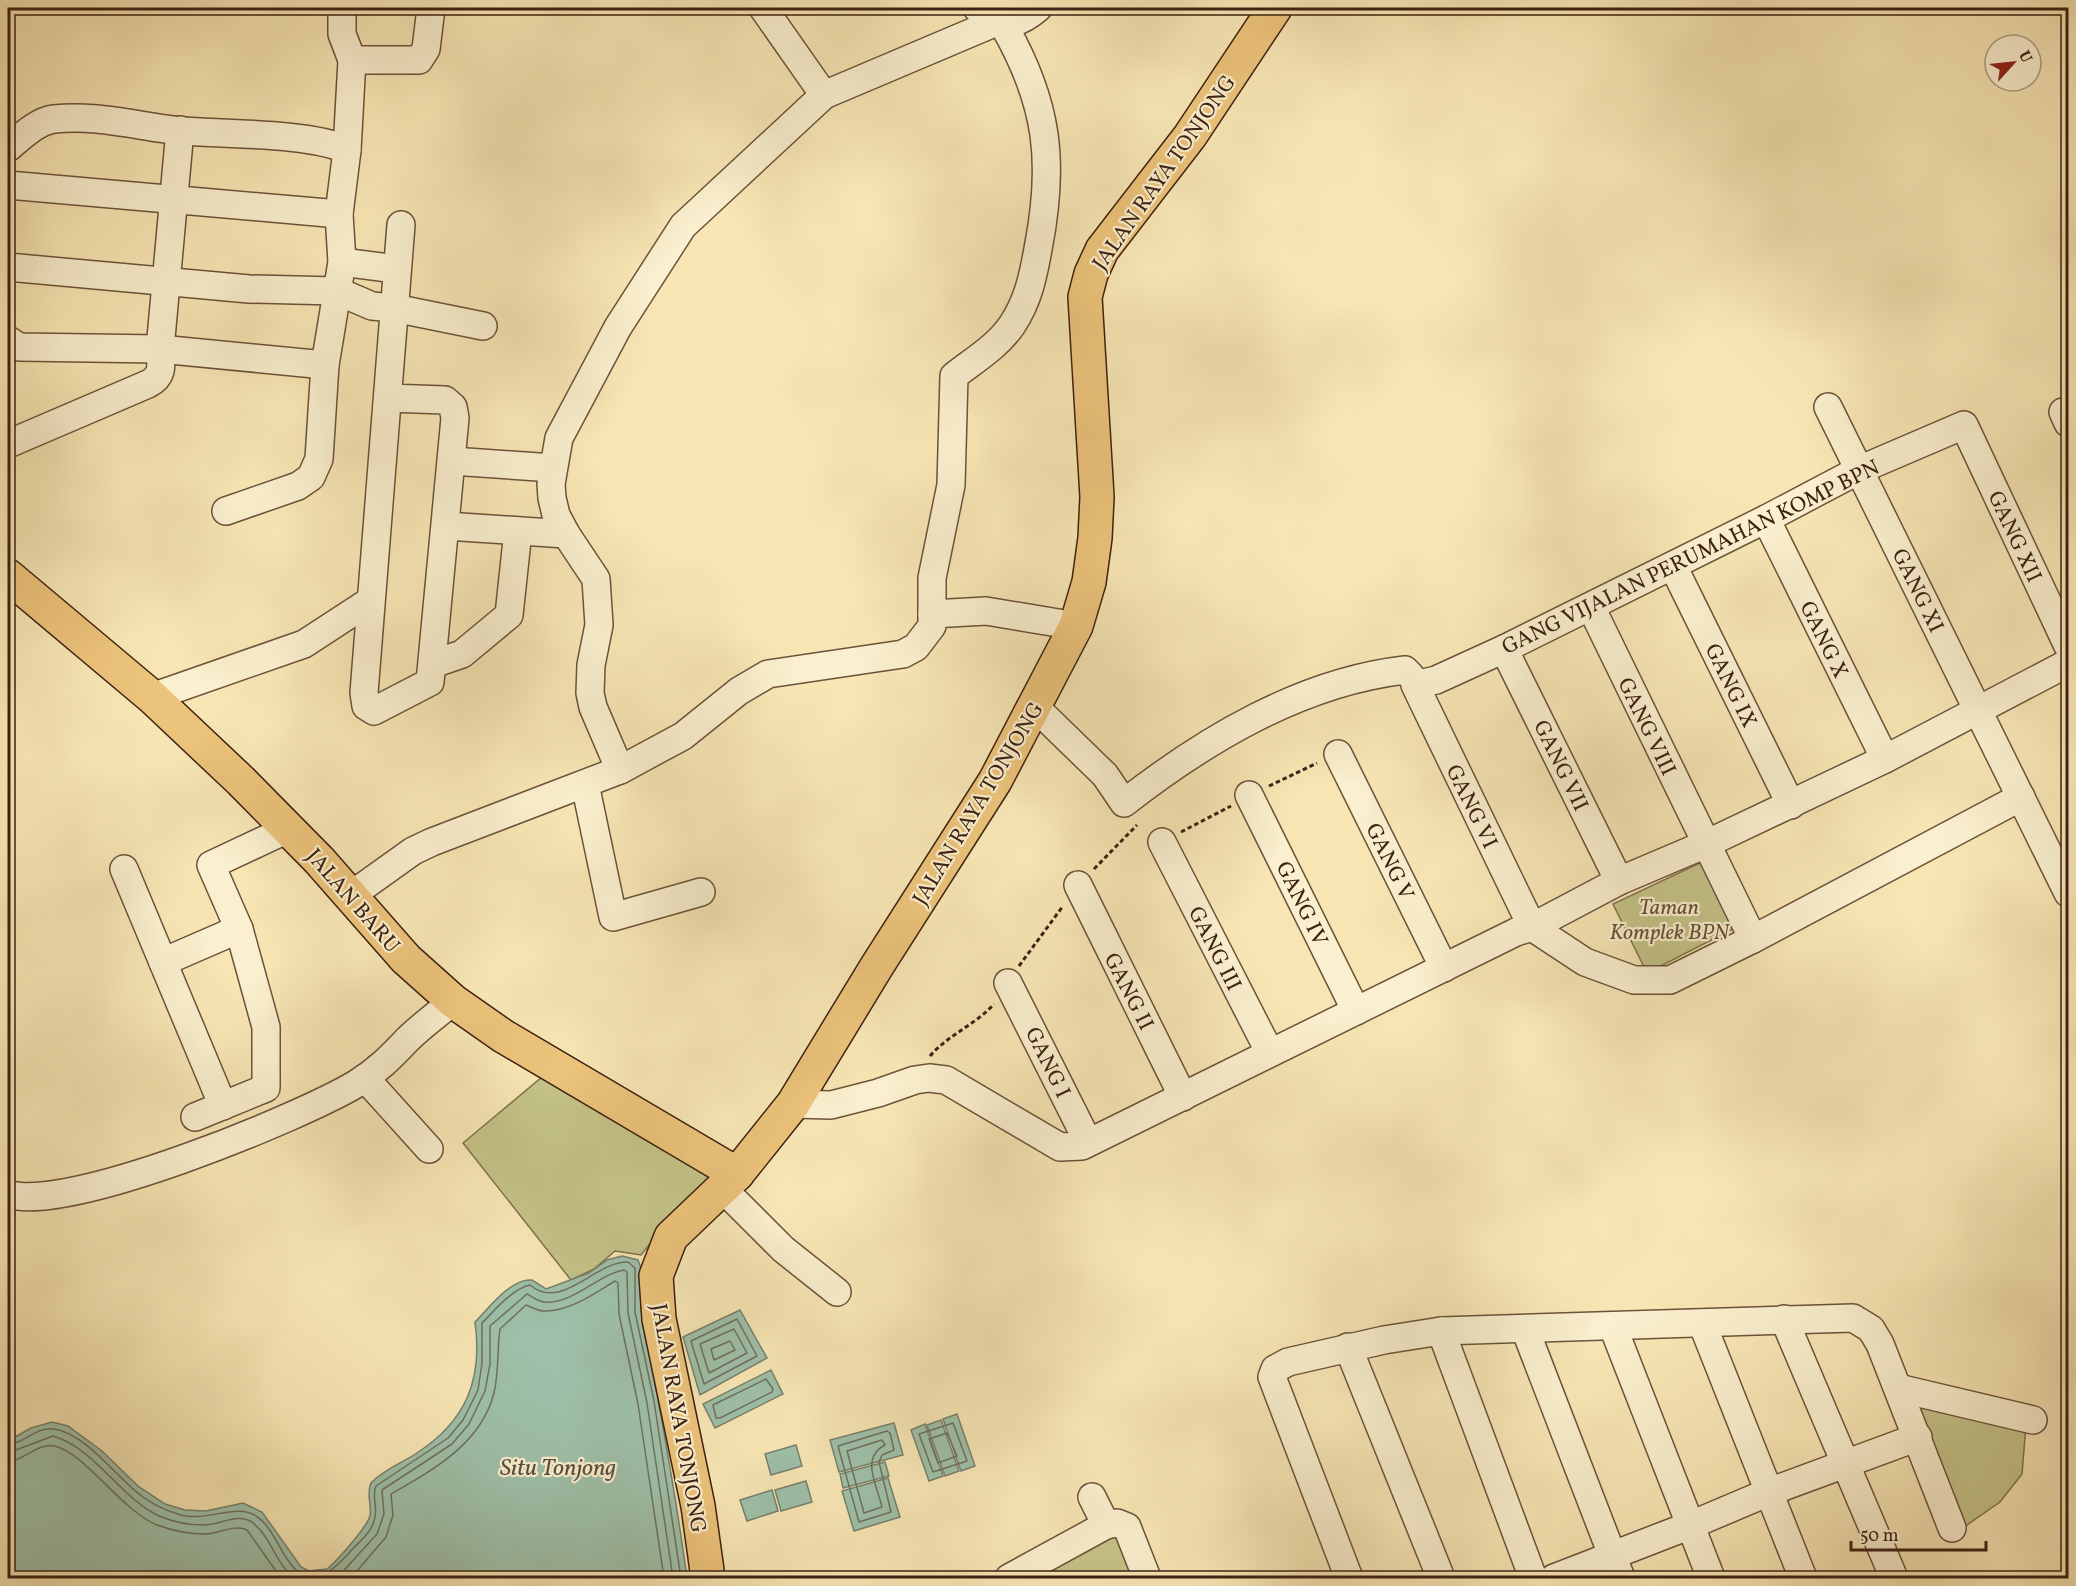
<svg xmlns="http://www.w3.org/2000/svg" width="2076" height="1586" font-family="Vollkorn,serif">
	<style>
		.green { fill: #c4c388; stroke: #80724d; stroke-width: 1.5 }
		.water { fill: #9ec0a9; stroke: #77806d; stroke-width: 1.5 }
		.lines { fill: none; stroke-linecap: round; stroke-linejoin: round }
		.shore { stroke: #6e705e; stroke-width: 1.5 }
		.minor-casing { stroke: #6c523a; stroke-width: 30 }
		.major-casing { stroke: #3d2012; stroke-width: 36 }
		.path { stroke: #3d2012; stroke-width: 3; stroke-dasharray: 4.5 3; stroke-linecap: butt }
		.minor { stroke: #faefce; stroke-width: 27 }
		.major { stroke: #ecc37a; stroke-width: 33 }
		.labels { text-anchor: middle; stroke-width: 4.5; stroke-linejoin: round; paint-order: stroke }
		.street-label { font-size: 22px; fill: #3d2012; stroke: #faefce }
		.park-label { font-size: 22px; font-style: italic; fill: #665135; stroke: #faefce }
		.water-label { font-size: 24px; font-style: italic; fill: #5a503f; stroke: #faefce }
	</style>
	<rect width="100%" height="100%" fill="#f7e6b4"/>
	<filter id="stains"><feTurbulence type="fractalNoise" baseFrequency=".00333" numOctaves="4"/><feColorMatrix values="0 0 0 0 .2 0 0 0 0 .09 0 0 0 0 .02 0 0 0 .5 -.17"/></filter>
	<radialGradient id="worn" r=".72"><stop offset=".6" stop-color="#630" stop-opacity="0"/><stop offset="1" stop-color="#630" stop-opacity=".3"/></radialGradient>
	<g class="green">
		<path d="M 1704,861 L 1737,927 L 1647,973 L 1613,904 Z"/>
		<path d="M 548,1072 L 719,1174 L 662,1229 L 641,1255 L 615,1251 L 594,1269 L 571,1280 L 463,1143 Z"/>
		<path d="M 1914,1397 L 2026,1425 L 2022,1474 L 2000,1502 L 1964,1527 Z"/>
		<path d="M 1118,1533 L 1136,1578 L 1032,1578 Z"/>
	</g>
	<g class="water">
		<path d="M 622,1256 L 638,1260 C 646,1276 639,1297 642,1315 C 659,1402 675,1490 687,1578 L 8,1578 L 8,1441 L 31,1428 L 52,1422 L 68,1426 L 102,1451 L 138,1486 L 165,1504 L 185,1510 L 206,1511 L 243,1503 L 262,1512 L 301,1567 L 309,1571 L 327,1569 C 336,1562 367,1527 370,1516 C 372,1505 366,1494 371,1483 C 383,1470 402,1463 417,1453 C 466,1421 483,1380 475,1322 C 489,1308 511,1278 532,1280 L 546,1289 L 589,1273 L 607,1260 Z"/>
		<path d="M 740,1310 L 767,1358 L 700,1395 L 683,1337 Z"/>
		<path d="M 771,1370 L 783,1394 L 715,1428 L 703,1404 Z"/>
		<path d="M 957,1414 L 975,1466 L 961,1471 L 943,1419 Z"/>
		<path d="M 941,1420 L 959,1471 L 945,1476 L 927,1425 Z"/>
		<path d="M 894,1423 L 903,1455 L 839,1472 L 830,1440 Z"/>
		<path d="M 925,1424 L 943,1476 L 929,1481 L 911,1430 Z"/>
		<path d="M 796,1445 L 802,1466 L 771,1475 L 765,1454 Z"/>
		<path d="M 885,1462 L 889,1476 L 843,1488 L 840,1474 Z"/>
		<path d="M 888,1478 L 900,1517 L 854,1531 L 842,1491 Z"/>
		<path d="M 806,1481 L 812,1502 L 781,1511 L 775,1490 Z"/>
		<path d="M 772,1490 L 778,1511 L 747,1521 L 740,1500 Z"/>
	</g>
	<g class="lines">
		<g class="shore">
			<path d="M 737,1319 L 757,1356 L 704,1384 L 691,1341 Z"/>
			<path d="M 734,1329 L 747,1353 L 709,1373 L 700,1344 Z"/>
			<path d="M 730,1341 L 735,1350 L 714,1360 L 711,1349 Z"/>
			<path d="M 766,1379 L 773,1389 L 772,1392 L 720,1418 L 716,1418 L 713,1405 Z"/>
			<path d="M 953,1423 L 967,1461 L 933,1472 L 919,1434 Z"/>
			<path d="M 887,1431 L 890,1433 L 894,1450 L 882,1455 L 879,1462 L 891,1512 L 859,1522 L 838,1446 Z"/>
			<path d="M 947,1433 L 957,1456 L 938,1463 L 929,1439 Z"/>
			<path d="M 882,1440 L 885,1445 C 860,1458 877,1485 882,1507 L 864,1513 L 847,1451 Z"/>
			<path d="M 8,1445 C 23,1444 37,1426 54,1429 C 83,1433 112,1471 133,1489 C 147,1502 163,1510 181,1515 C 206,1522 237,1503 256,1516 C 275,1528 280,1556 297,1571 C 319,1586 335,1568 349,1553 C 358,1542 370,1535 374,1521 C 379,1509 371,1497 376,1486 L 448,1438 L 463,1420 L 478,1390 L 482,1363 L 482,1323 C 495,1310 512,1289 530,1285 C 562,1312 595,1261 628,1262 L 635,1268 L 635,1312 L 654,1401 L 681,1578"/>
			<path d="M 8,1453 L 53,1436 C 96,1449 119,1497 159,1516 C 173,1522 189,1525 204,1525 C 220,1525 239,1512 253,1523 C 271,1537 276,1564 294,1578"/>
			<path d="M 8,1462 C 23,1461 39,1442 55,1446 C 86,1454 121,1510 157,1525 C 173,1531 190,1534 207,1534 C 220,1533 236,1524 247,1530 L 281,1578"/>
			<path d="M 337,1578 L 377,1534 L 384,1514 L 382,1490 L 452,1444 L 469,1424 L 485,1391 L 490,1364 L 490,1326 L 527,1294 C 532,1296 537,1301 544,1302 C 572,1305 599,1274 624,1270 L 627,1272 L 628,1313 L 647,1403 L 673,1578"/>
			<path d="M 351,1578 L 386,1537 L 393,1515 L 391,1494 C 433,1470 481,1444 494,1393 C 499,1372 497,1350 500,1329 L 526,1305 C 532,1307 538,1311 544,1311 C 569,1312 595,1293 615,1281 L 618,1283 L 619,1314 L 638,1404 L 664,1578"/>
		</g>
		<defs>
			<g id="minor">
				<path d="M 763,8 L 824,95"/>
				<path d="M 977,8 C 996,31 1017,26 1038,8"/>
				<path d="M 352,60 L 419,60 L 426,49 L 431,8"/>
				<path d="M 8,148 C 20,138 37,121 54,119 C 97,114 140,127 182,131 C 224,134 313,133 347,150"/>
				<path d="M 8,185 L 339,214"/>
				<path d="M 342,262 L 396,269"/>
				<path d="M 8,267 L 249,289 L 337,291 L 372,306 L 394,308 L 483,326"/>
				<path d="M 8,340 L 19,347 L 160,349 L 325,365"/>
				<path d="M 388,398 L 445,400 L 453,407 L 455,418 L 430,682 L 374,711 L 366,706 L 364,693 L 401,225"/>
				<path d="M 1828,407 L 2068,893"/>
				<path d="M 2063,412 L 2068,423"/>
				<path d="M 8,444 L 148,384 C 164,376 161,365 160,349 L 180,130"/>
				<path d="M 452,461 L 553,468"/>
				<path d="M 226,511 L 298,486 L 311,477 L 319,459 L 325,365 L 342,262 L 339,214 L 347,150 L 352,60 L 342,34 L 342,8"/>
				<path d="M 1766,519 L 1885,759"/>
				<path d="M 446,526 L 566,534"/>
				<path d="M 1673,566 L 1791,805"/>
				<path d="M 1591,607 L 1753,939 L 2021,797"/>
				<path d="M 932,614 L 986,611 L 1076,626"/>
				<path d="M 1504,649 L 1619,881"/>
				<path d="M 433,664 L 462,654 L 509,615 L 518,531"/>
				<path d="M 152,697 L 304,644 L 370,601"/>
				<path d="M 1036,708 L 1105,775 L 1124,803 C 1205,740 1301,682 1405,670 L 1410,675"/>
				<path d="M 1338,754 L 1444,968"/>
				<path d="M 620,770 L 593,707 L 590,693 L 591,665 L 599,625 L 596,579 L 566,534 L 556,515 L 552,498 L 551,484 L 559,438 L 618,327 L 683,226 L 824,95 L 994,23"/>
				<path d="M 585,784 L 613,917 L 701,892"/>
				<path d="M 1249,795 L 1356,1011"/>
				<path d="M 1162,842 L 1270,1053"/>
				<path d="M 124,869 L 223,1106"/>
				<path d="M 1078,885 L 1183,1097"/>
				<path d="M 350,896 L 413,851 L 432,842 L 620,770 L 683,736 L 739,691 L 768,674 L 903,654 L 916,647 L 932,626 L 932,578 L 951,485 L 954,376 C 973,361 998,346 1012,325 C 1028,301 1033,277 1038,249 C 1055,162 1048,103 1004,26"/>
				<path d="M 1753,939 L 1670,980 L 1634,980 L 1585,962 L 1532,927 L 1415,685 L 1436,680 L 1504,649 L 1766,519 L 1859,470 L 1964,425 L 2068,646"/>
				<path d="M 163,962 L 239,929"/>
				<path d="M 1008,983 L 1088,1142"/>
				<path d="M 365,1078 L 429,1149"/>
				<path d="M 793,1104 L 831,1105 L 878,1093 L 915,1080 L 929,1078 L 946,1080 L 1060,1147 L 1082,1146 L 1516,932 L 1532,927 L 1619,881 L 1706,844 L 1885,759 L 2068,663"/>
				<path d="M 195,1117 L 266,1088 L 266,1027 L 239,929 L 211,865 L 290,828"/>
				<path d="M 722,1188 L 783,1249 L 837,1292"/>
				<path d="M 8,1194 C 66,1214 299,1118 356,1084 C 377,1071 391,1057 407,1040 C 421,1026 438,1014 453,1001"/>
				<path d="M 1784,1319 L 1894,1578"/>
				<path d="M 1702,1323 L 1803,1578"/>
				<path d="M 1613,1327 L 1711,1578"/>
				<path d="M 1525,1329 L 1621,1578"/>
				<path d="M 1441,1331 L 1533,1578"/>
				<path d="M 1348,1347 L 1441,1578"/>
				<path d="M 1898,1388 L 2033,1420"/>
				<path d="M 1092,1497 L 1106,1525"/>
				<path d="M 1009,1578 L 1106,1525 L 1117,1523 L 1127,1527 L 1147,1578"/>
				<path d="M 1349,1578 L 1272,1377 L 1275,1369 L 1288,1362 L 1384,1340 L 1441,1331 L 1853,1318 L 1871,1329 L 1880,1344 L 1952,1528"/>
				<path d="M 1554,1578 L 1691,1525 L 1769,1492 L 1918,1437"/>
			</g>
			<g id="major">
				<path d="M 8,576 L 152,697 L 241,781 L 319,860 L 406,959 L 453,1001 L 503,1036 L 737,1174"/>
				<path d="M 708,1578 L 698,1506 L 659,1319 L 656,1276 L 671,1237 L 737,1174 L 793,1104 L 877,966 L 995,781 L 1076,626 L 1089,582 L 1095,538 L 1097,497 L 1085,297 L 1091,274 L 1102,250 L 1190,136 L 1275,8"/>
			</g>
		</defs>
		<use href="#minor" class="minor-casing"/>
		<use href="#major" class="major-casing"/>
		<g class="path">
			<path d="M 1269,786 L 1317,763"/>
			<path d="M 1181,832 L 1231,806"/>
			<path d="M 1094,869 L 1137,825"/>
			<path d="M 1019,966 L 1063,906"/>
			<path d="M 930,1056 C 948,1035 975,1025 994,1004"/>
		</g>
		<use href="#minor" class="minor"/>
		<use href="#major" class="major"/>
	</g>
	<g class="labels">
		<g class="street-label">
			<text transform="translate(1163 172) rotate(-55)" y="8">JALAN RAYA TONJONG</text>
			<text transform="translate(2016 536) rotate(65)" y="8">GANG XII</text>
			<text transform="translate(1690 556) rotate(-26)" y="8">GANG VIJALAN PERUMAHAN KOMP BPN</text>
			<text transform="translate(1919 590) rotate(64)" y="8">GANG XI</text>
			<text transform="translate(1825 639) rotate(64)" y="8">GANG X</text>
			<text transform="translate(1732 685) rotate(64)" y="8">GANG IX</text>
			<text transform="translate(1648 726) rotate(64)" y="8">GANG VIII</text>
			<text transform="translate(1562 765) rotate(64)" y="8">GANG VII</text>
			<text transform="translate(977 803) rotate(-59)" y="8">JALAN RAYA TONJONG</text>
			<text transform="translate(1473 806) rotate(64)" y="8">GANG VI</text>
			<text transform="translate(1391 861) rotate(64)" y="8">GANG V</text>
			<text transform="translate(354 900) rotate(49)" y="8">JALAN BARU</text>
			<text transform="translate(1303 903) rotate(64)" y="8">GANG IV</text>
			<text transform="translate(1216 948) rotate(63)" y="8">GANG III</text>
			<text transform="translate(1130 991) rotate(63)" y="8">GANG II</text>
			<text transform="translate(1049 1062) rotate(64)" y="8">GANG I</text>
			<text transform="translate(680 1418) rotate(80)" y="8">JALAN RAYA TONJONG</text>
		</g>
		<g class="park-label">
			<text x="1669" y="914">Taman<tspan x="1669" dy="25">Komplek BPN</tspan></text>
		</g>
		<g class="water-label">
			<text x="558" y="1475">Situ Tonjong</text>
		</g>
	</g>
	<rect width="2076" height="1586" fill="none" stroke="#f7e6b4" stroke-width="30"/>
	<rect x="9" y="9" width="2058" height="1568" fill="none" stroke="#3d2012" stroke-width="3"/>
	<rect x="15" y="15" width="2046" height="1556" fill="none" stroke="#3d2012" stroke-width="1.5"/>
	<g transform="translate(2013 63) rotate(63)"><circle r="28" fill="#faefce" stroke="#ae9c83" stroke-width="1.5"/>
	<path d="M0-4.5L10 22L0 15L-10 22Z" fill="#8f2418"/>
	<text y="-9" font-size="16" font-weight="bold" text-anchor="middle" fill="#3d2012">U</text>
	</g>
	<path d="M1851 1541v9h135v-9" fill="none" stroke="#3d2012" stroke-width="3"/>
	<text x="1860" y="1541" font-size="18" fill="#3d2012" stroke="#faefce" stroke-width="4.5" paint-order="stroke">50 m</text>
	<rect width="100%" height="100%" filter="url(#stains)"/>
	<rect width="100%" height="100%" fill="url(#worn)"/>
</svg>
